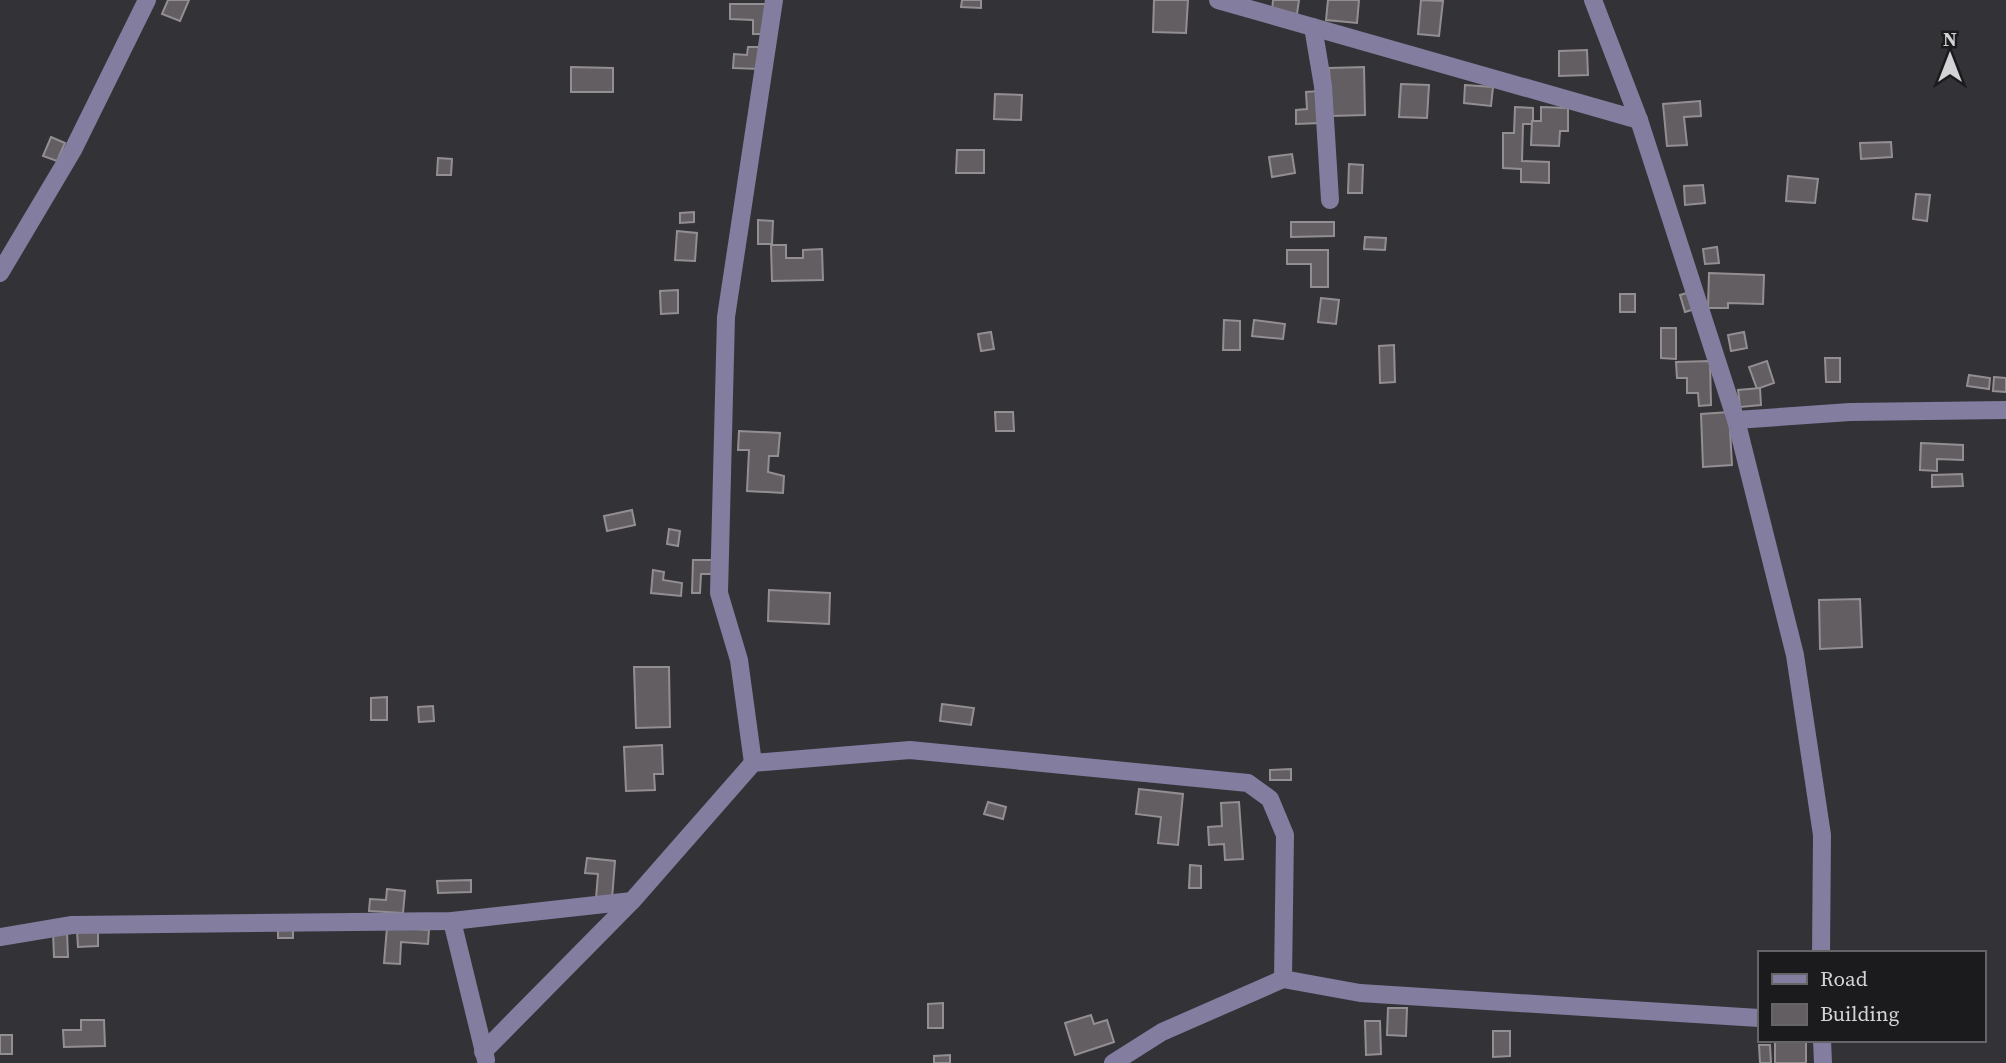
<svg xmlns="http://www.w3.org/2000/svg" width="2006" height="1063" font-family="'Source Serif 4',serif">
	<style>
		.building { fill: #635e62; stroke: #938e92; stroke-width: 2 }
		.lines { fill: none; stroke-linecap: round; stroke-linejoin: round }
		.minor { stroke: #837da0; stroke-width: 18 }
	</style>
	<rect width="100%" height="100%" fill="#333237"/>
	<g class="building">
		<path d="M 168,0 L 189,0 L 180,21 L 162,14 Z"/>
		<path d="M 962,0 L 981,0 L 981,8 L 961,7 Z"/>
		<path d="M 1154,0 L 1188,0 L 1186,33 L 1153,32 Z"/>
		<path d="M 1273,0 L 1299,0 L 1297,14 L 1272,12 Z"/>
		<path d="M 1328,0 L 1359,0 L 1357,23 L 1326,20 Z"/>
		<path d="M 1421,0 L 1443,1 L 1439,36 L 1418,34 Z"/>
		<path d="M 730,4 L 767,4 L 766,34 L 753,34 L 753,20 L 730,19 Z"/>
		<path d="M 748,47 L 760,47 L 759,69 L 733,68 L 734,54 L 747,55 Z"/>
		<path d="M 1587,50 L 1588,75 L 1559,76 L 1559,51 Z"/>
		<path d="M 571,67 L 613,68 L 613,92 L 571,92 Z"/>
		<path d="M 1364,67 L 1365,115 L 1331,116 L 1329,68 Z"/>
		<path d="M 1401,84 L 1429,85 L 1427,118 L 1399,117 Z"/>
		<path d="M 1465,85 L 1493,87 L 1491,106 L 1464,103 Z"/>
		<path d="M 1320,91 L 1321,123 L 1296,124 L 1296,110 L 1307,109 L 1306,92 Z"/>
		<path d="M 995,94 L 1022,95 L 1021,120 L 994,119 Z"/>
		<path d="M 1700,101 L 1701,116 L 1684,117 L 1687,145 L 1667,146 L 1663,104 Z"/>
		<path d="M 1515,107 L 1533,108 L 1533,124 L 1523,124 L 1522,161 L 1549,162 L 1549,183 L 1521,182 L 1521,169 L 1503,168 L 1503,133 L 1514,133 Z"/>
		<path d="M 1541,107 L 1568,108 L 1568,131 L 1560,131 L 1559,146 L 1531,145 L 1532,121 L 1541,121 Z"/>
		<path d="M 51,137 L 65,143 L 57,161 L 43,156 Z"/>
		<path d="M 1891,142 L 1892,157 L 1861,159 L 1860,143 Z"/>
		<path d="M 957,150 L 984,150 L 984,173 L 956,173 Z"/>
		<path d="M 1292,154 L 1295,173 L 1272,177 L 1269,157 Z"/>
		<path d="M 438,158 L 452,159 L 451,175 L 437,175 Z"/>
		<path d="M 1349,164 L 1363,165 L 1362,193 L 1348,193 Z"/>
		<path d="M 1788,176 L 1818,179 L 1815,203 L 1786,201 Z"/>
		<path d="M 1703,185 L 1705,203 L 1685,205 L 1684,186 Z"/>
		<path d="M 1916,194 L 1930,195 L 1927,221 L 1913,219 Z"/>
		<path d="M 694,212 L 694,222 L 680,223 L 680,213 Z"/>
		<path d="M 758,220 L 773,221 L 772,244 L 758,244 Z"/>
		<path d="M 1291,222 L 1334,222 L 1334,236 L 1291,237 Z"/>
		<path d="M 677,231 L 697,233 L 695,261 L 675,260 Z"/>
		<path d="M 1365,237 L 1386,238 L 1385,250 L 1364,249 Z"/>
		<path d="M 771,245 L 786,245 L 786,258 L 803,258 L 803,250 L 822,249 L 823,280 L 772,281 Z"/>
		<path d="M 1717,247 L 1719,263 L 1705,264 L 1703,249 Z"/>
		<path d="M 1287,250 L 1328,250 L 1328,287 L 1311,287 L 1311,264 L 1287,264 Z"/>
		<path d="M 1709,273 L 1764,275 L 1763,304 L 1728,303 L 1728,308 L 1708,308 Z"/>
		<path d="M 678,290 L 678,313 L 661,314 L 660,291 Z"/>
		<path d="M 1690,292 L 1695,309 L 1685,312 L 1680,295 Z"/>
		<rect x="1620" y="294" width="15" height="18"/>
		<path d="M 1321,298 L 1339,300 L 1336,324 L 1318,322 Z"/>
		<path d="M 1224,320 L 1240,321 L 1240,350 L 1223,350 Z"/>
		<path d="M 1254,320 L 1285,324 L 1283,339 L 1252,336 Z"/>
		<path d="M 1661,328 L 1676,328 L 1676,359 L 1661,358 Z"/>
		<path d="M 991,332 L 994,349 L 981,351 L 978,334 Z"/>
		<path d="M 1744,332 L 1747,348 L 1731,351 L 1728,335 Z"/>
		<path d="M 1394,345 L 1395,382 L 1380,383 L 1379,346 Z"/>
		<path d="M 1825,358 L 1840,358 L 1840,382 L 1826,382 Z"/>
		<path d="M 1710,361 L 1711,405 L 1699,406 L 1698,393 L 1687,393 L 1687,378 L 1677,378 L 1676,362 Z"/>
		<path d="M 1767,361 L 1774,383 L 1757,389 L 1749,367 Z"/>
		<path d="M 1969,375 L 1990,378 L 1989,389 L 1967,386 Z"/>
		<path d="M 1994,377 L 2006,378 L 2006,392 L 1993,391 Z"/>
		<path d="M 1760,388 L 1761,405 L 1740,407 L 1738,390 Z"/>
		<path d="M 995,412 L 1013,412 L 1014,431 L 996,431 Z"/>
		<path d="M 1729,412 L 1732,465 L 1703,467 L 1701,414 Z"/>
		<path d="M 739,431 L 780,433 L 778,456 L 769,456 L 768,472 L 784,476 L 783,493 L 747,491 L 749,450 L 738,450 Z"/>
		<path d="M 1921,443 L 1963,445 L 1963,460 L 1937,459 L 1937,471 L 1920,470 Z"/>
		<path d="M 1962,474 L 1963,486 L 1932,487 L 1932,475 Z"/>
		<path d="M 632,510 L 635,525 L 607,531 L 604,516 Z"/>
		<path d="M 669,529 L 680,531 L 678,546 L 667,544 Z"/>
		<path d="M 693,560 L 719,560 L 719,574 L 701,574 L 700,593 L 692,593 Z"/>
		<path d="M 653,570 L 664,572 L 663,580 L 682,583 L 681,596 L 651,593 Z"/>
		<path d="M 769,590 L 830,593 L 829,624 L 768,621 Z"/>
		<path d="M 1860,599 L 1862,647 L 1820,649 L 1819,600 Z"/>
		<path d="M 634,667 L 669,667 L 670,727 L 636,728 Z"/>
		<path d="M 387,697 L 387,720 L 371,720 L 371,698 Z"/>
		<path d="M 942,704 L 974,708 L 971,725 L 940,721 Z"/>
		<path d="M 433,706 L 434,721 L 419,722 L 418,707 Z"/>
		<path d="M 662,745 L 663,774 L 654,774 L 655,790 L 626,791 L 624,747 Z"/>
		<path d="M 1291,769 L 1291,780 L 1270,780 L 1270,770 Z"/>
		<path d="M 1139,789 L 1183,794 L 1178,845 L 1158,843 L 1161,817 L 1136,814 Z"/>
		<path d="M 988,802 L 1006,807 L 1003,819 L 984,814 Z"/>
		<path d="M 1239,802 L 1243,859 L 1225,860 L 1224,844 L 1209,845 L 1208,827 L 1222,826 L 1221,803 Z"/>
		<path d="M 587,858 L 615,861 L 612,899 L 596,898 L 598,874 L 585,873 Z"/>
		<path d="M 1190,865 L 1201,866 L 1201,888 L 1189,888 Z"/>
		<path d="M 471,880 L 471,892 L 438,893 L 437,881 Z"/>
		<path d="M 387,889 L 405,891 L 403,913 L 369,911 L 370,899 L 386,900 Z"/>
		<path d="M 387,927 L 429,930 L 428,944 L 401,942 L 400,964 L 384,963 Z"/>
		<rect x="278" y="928" width="15" height="10"/>
		<path d="M 98,930 L 98,946 L 78,947 L 77,931 Z"/>
		<path d="M 67,931 L 68,957 L 54,957 L 53,932 Z"/>
		<path d="M 943,1003 L 943,1028 L 928,1028 L 928,1004 Z"/>
		<path d="M 1388,1008 L 1407,1008 L 1406,1036 L 1387,1035 Z"/>
		<path d="M 1091,1015 L 1094,1024 L 1107,1020 L 1114,1042 L 1075,1055 L 1065,1023 Z"/>
		<path d="M 81,1020 L 104,1020 L 105,1046 L 64,1047 L 63,1030 L 81,1030 Z"/>
		<path d="M 1365,1021 L 1380,1021 L 1381,1054 L 1366,1055 Z"/>
		<path d="M 1493,1031 L 1510,1031 L 1510,1056 L 1493,1057 Z"/>
		<rect x="0" y="1035" width="12" height="19"/>
		<rect x="1775" y="1040" width="31" height="23"/>
		<path d="M 1759,1045 L 1770,1045 L 1771,1063 L 1760,1063 Z"/>
		<path d="M 950,1055 L 950,1063 L 934,1063 L 934,1056 Z"/>
	</g>
	<g class="lines">
		<g class="minor">
			<path d="M 1218,0 L 1639,120"/>
			<path d="M 1593,0 L 1639,120 L 1736,420 L 1795,655 L 1822,835 L 1821,953"/>
			<path d="M 1313,27 L 1323,86 L 1330,200"/>
			<path d="M 0,273 L 73,150 L 147,0"/>
			<path d="M 1736,420 L 1850,412 L 2006,410"/>
			<path d="M 753,763 L 739,660 L 719,593 L 726,317 L 774,0"/>
			<path d="M 452,921 L 486,1060"/>
			<path d="M 0,937 L 72,925 L 452,921 L 632,901 L 753,763 L 910,750 L 1248,783 L 1270,799 L 1285,835 L 1283,979 L 1360,993 L 1759,1018"/>
			<path d="M 1822,1040 L 1823,1063"/>
			<path d="M 483,1052 L 632,901"/>
			<path d="M 1113,1063 L 1162,1032 L 1283,979"/>
		</g>
	</g>
	<rect x="1758" y="951" width="228" height="91" fill="#1b1b1d" stroke="#656567" stroke-width="2"/>
	<rect x="1772" y="974" width="35" height="10" fill="#837da0" stroke="#656567" stroke-width="2"/>
	<text x="1820" y="986" font-size="21" fill="#d4d3d6">Road</text>
	<rect x="1772" y="1004" width="35" height="21" fill="#635e62" stroke="#656567" stroke-width="2"/>
	<text x="1820" y="1021" font-size="21" fill="#d4d3d6">Building</text>
	<g transform="translate(1950 56)" stroke="#1b1b1d" stroke-width="5" paint-order="stroke">
	<path d="M0-5L12 26L0 18L-12 26Z" fill="#d4d3d6"/>
	<text y="-10" font-size="19" font-weight="bold" text-anchor="middle" fill="#d4d3d6">N</text>
	</g>
</svg>
